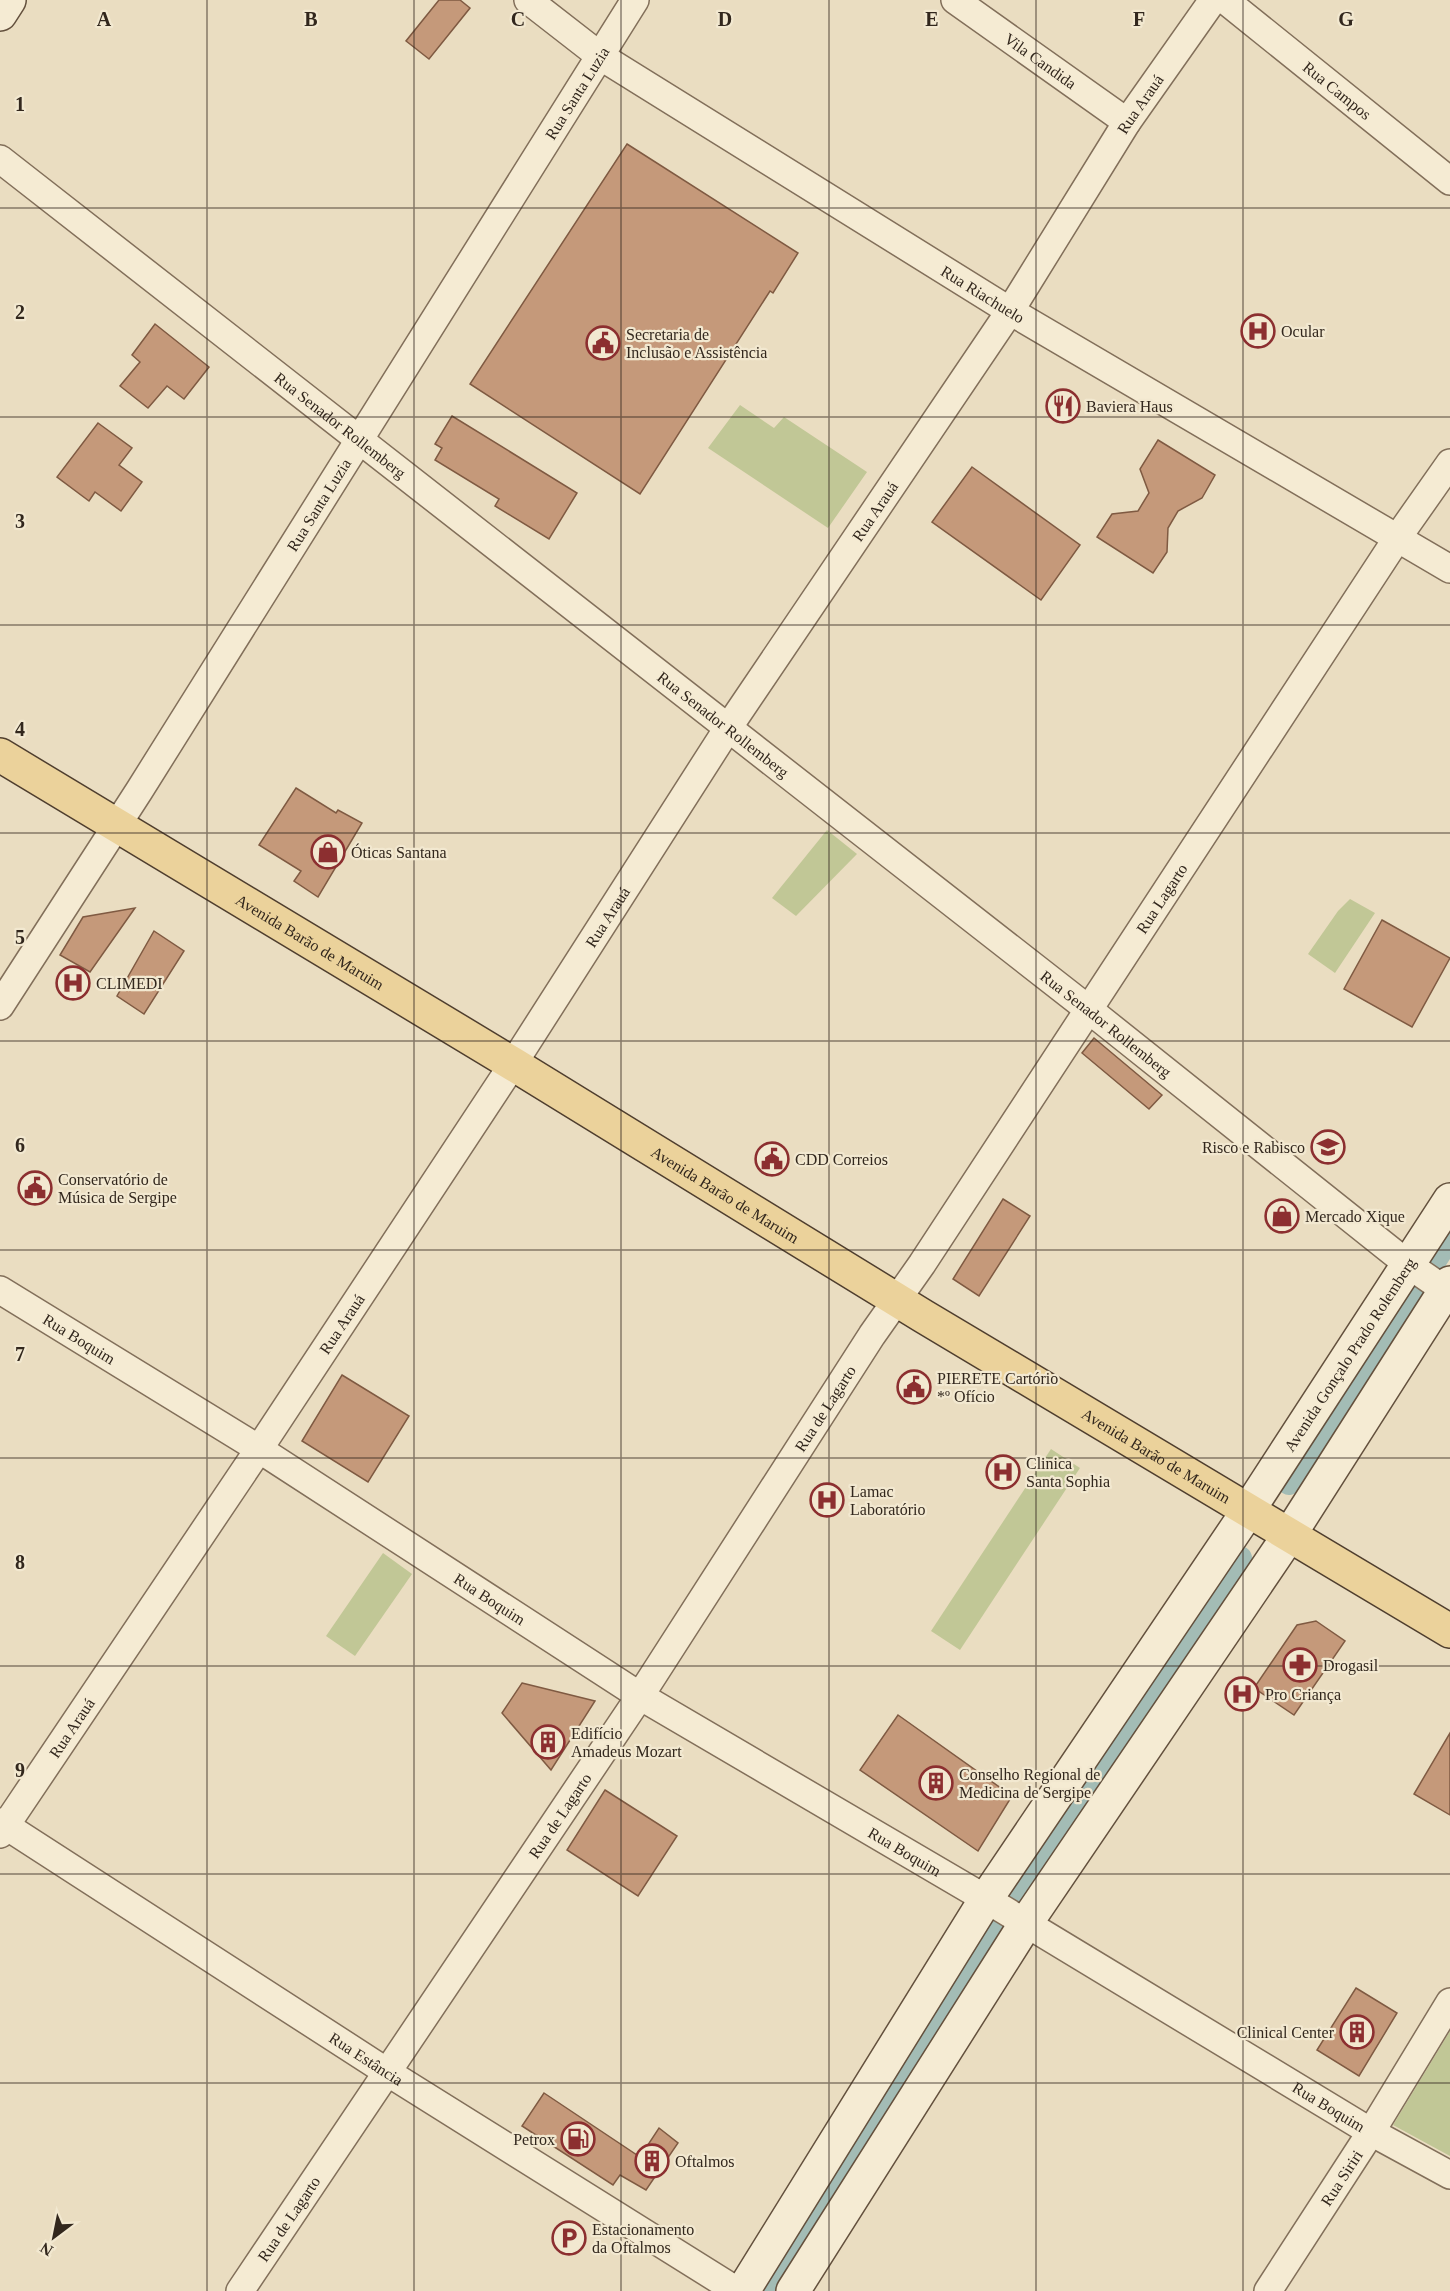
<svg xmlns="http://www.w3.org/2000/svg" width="1450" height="2291" font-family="Georgia,serif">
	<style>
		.green { fill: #c1c796 }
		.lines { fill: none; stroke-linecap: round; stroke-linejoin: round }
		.canal { stroke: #a3bcb5; stroke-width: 24 }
		.building { fill: #c5997a; stroke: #7f5a42; stroke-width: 1.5 }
		.street-casing { stroke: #826f5a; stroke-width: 30 }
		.secondary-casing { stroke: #63503d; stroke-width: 36 }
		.primary-casing { stroke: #4f3e2e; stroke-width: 36 }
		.street { stroke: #f5ebd3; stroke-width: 27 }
		.secondary { stroke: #f5ebd3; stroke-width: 33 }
		.primary { stroke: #ebd29b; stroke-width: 33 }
		.grid { fill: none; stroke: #32271d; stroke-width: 1.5; stroke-opacity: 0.55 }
		.labels { text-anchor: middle; stroke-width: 4.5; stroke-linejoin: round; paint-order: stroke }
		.street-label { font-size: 16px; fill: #32271d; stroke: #f2e8d0 }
		.poi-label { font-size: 16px; fill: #32271d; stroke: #f2e8d0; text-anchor: start }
		.grid-label { font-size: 20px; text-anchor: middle; font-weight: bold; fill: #32271d; stroke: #f2e8d0; stroke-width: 4.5; stroke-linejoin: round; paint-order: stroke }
	</style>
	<rect width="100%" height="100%" fill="#eaddc1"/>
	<g class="green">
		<path d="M 740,405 L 774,428 L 784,417 L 867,472 L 828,528 L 708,448 Z"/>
		<path d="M 827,830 L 857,854 L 796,916 L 772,898 Z"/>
		<path d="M 1350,899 L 1375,913 L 1335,973 L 1308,954 L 1338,911 Z"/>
		<path d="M 1051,1449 L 1080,1468 L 960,1650 L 931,1631 Z"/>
		<path d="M 383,1553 L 412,1574 L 355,1656 L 326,1636 Z"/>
		<path d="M 1450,2031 L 1450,2156 L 1393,2125 Z"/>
	</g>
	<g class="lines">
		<g class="canal">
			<path d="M 1289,1483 L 1450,1237"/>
			<path d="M 771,2291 L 986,1951 L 1240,1558"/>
		</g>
	</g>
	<g class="building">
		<path d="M 439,0 L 460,0 L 470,8 L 429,59 L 406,41 Z"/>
		<path d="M 627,144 L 798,253 L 773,293 L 770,291 L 640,494 L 470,384 Z"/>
		<path d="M 155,324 L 209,367 L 184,399 L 167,386 L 148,408 L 120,386 L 140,362 L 132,355 Z"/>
		<path d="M 452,416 L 577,493 L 549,539 L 495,506 L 499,499 L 435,460 L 442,448 L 435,444 Z"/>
		<path d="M 98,423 L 132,448 L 119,465 L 142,482 L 121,511 L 95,492 L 89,501 L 57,477 Z"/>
		<path d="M 1158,440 L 1215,475 L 1202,498 L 1178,511 L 1168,528 L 1167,552 L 1153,573 L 1097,537 L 1112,514 L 1138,511 L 1149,493 L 1140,469 Z"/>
		<path d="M 972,467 L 1080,545 L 1041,600 L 932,522 Z"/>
		<path d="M 296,788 L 336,813 L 338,810 L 362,823 L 318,897 L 294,881 L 301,871 L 259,845 Z"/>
		<path d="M 135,908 L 90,972 L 60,955 L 83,917 Z"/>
		<path d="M 1382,920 L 1450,958 L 1412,1027 L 1344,989 Z"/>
		<path d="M 154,931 L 184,951 L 144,1014 L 117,996 Z"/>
		<path d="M 1094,1038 L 1162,1095 L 1149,1109 L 1082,1053 Z"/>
		<path d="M 1003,1199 L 1030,1216 L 979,1296 L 953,1279 Z"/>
		<path d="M 342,1375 L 409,1416 L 368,1482 L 302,1441 Z"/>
		<path d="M 1316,1621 L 1345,1641 L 1294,1715 L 1254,1688 L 1297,1625 Z"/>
		<path d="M 522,1683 L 595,1701 L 551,1770 L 502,1713 Z"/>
		<path d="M 898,1715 L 1012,1796 L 978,1851 L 860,1770 Z"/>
		<path d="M 1450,1733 L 1450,1815 L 1414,1794 Z"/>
		<path d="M 605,1790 L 677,1836 L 638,1896 L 567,1850 Z"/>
		<path d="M 1356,1988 L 1397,2013 L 1359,2076 L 1317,2050 Z"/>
		<path d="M 544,2093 L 640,2157 L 659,2128 L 678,2143 L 646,2190 L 620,2175 L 613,2185 L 522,2126 Z"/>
	</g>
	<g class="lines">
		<defs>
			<g id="street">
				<path id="s1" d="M 528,0 L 600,56 L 1010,311 L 1450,569"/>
				<path id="s2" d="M 955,0 L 1127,122"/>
				<path id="s3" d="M 1225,0 L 1450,181"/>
				<path id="s4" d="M 0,159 L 1088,1009 L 1409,1265 L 1445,1290"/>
				<path id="s5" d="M 0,1006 L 139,791 L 635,0"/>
				<path id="s6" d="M 0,1290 L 259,1449 L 640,1696 L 986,1899 L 1371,2132 L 1450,2175"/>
				<path id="s7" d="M 0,1822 L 387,2072 L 737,2291"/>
				<path id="s8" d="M 0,1834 L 259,1449 L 513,1064 L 728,728 L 1010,311 L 1127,122 L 1213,0"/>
				<path id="s9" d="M 240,2291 L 640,1696 L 872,1335 L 922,1264 L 1398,537 L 1450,463"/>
				<path id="s10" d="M 1268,2291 L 1371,2132 L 1450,2002"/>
			</g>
			<g id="secondary">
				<path d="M 0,14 L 9,0"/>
				<path id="s11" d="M 743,2291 L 986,1899 L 1240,1523 L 1450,1200"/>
				<path d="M 793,2291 L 1026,1923 L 1290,1534 L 1450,1283"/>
			</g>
			<g id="primary">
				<path id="s12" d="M 0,755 L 513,1064 L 923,1316 L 1450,1631"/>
			</g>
		</defs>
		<use href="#street" class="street-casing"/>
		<use href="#secondary" class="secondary-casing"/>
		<use href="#primary" class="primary-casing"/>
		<use href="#street" class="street"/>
		<use href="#secondary" class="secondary"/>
		<use href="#primary" class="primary"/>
	</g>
	<path class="grid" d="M 207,0 L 207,2291M 414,0 L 414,2291M 621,0 L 621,2291M 829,0 L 829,2291M 1036,0 L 1036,2291M 1243,0 L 1243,2291M 0,208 L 1450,208M 0,417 L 1450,417M 0,625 L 1450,625M 0,833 L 1450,833M 0,1041 L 1450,1041M 0,1250 L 1450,1250M 0,1458 L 1450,1458M 0,1666 L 1450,1666M 0,1874 L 1450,1874M 0,2083 L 1450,2083"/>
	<defs>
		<symbol id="hospital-ring" viewBox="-11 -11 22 22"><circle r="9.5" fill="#f2e8d0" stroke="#8c2f30" stroke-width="1.5"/><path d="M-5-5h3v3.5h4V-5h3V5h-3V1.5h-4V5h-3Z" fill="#8c2f30"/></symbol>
		<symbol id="civic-ring" viewBox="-11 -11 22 22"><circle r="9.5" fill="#f2e8d0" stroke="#8c2f30" stroke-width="1.5"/><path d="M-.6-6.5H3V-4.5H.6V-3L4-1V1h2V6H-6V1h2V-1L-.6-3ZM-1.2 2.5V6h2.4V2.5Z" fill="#8c2f30"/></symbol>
		<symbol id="restaurant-ring" viewBox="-11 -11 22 22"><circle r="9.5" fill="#f2e8d0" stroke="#8c2f30" stroke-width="1.5"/><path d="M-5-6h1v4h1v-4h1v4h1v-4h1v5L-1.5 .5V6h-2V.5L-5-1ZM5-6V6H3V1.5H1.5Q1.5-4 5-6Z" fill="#8c2f30"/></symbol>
		<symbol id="shop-ring" viewBox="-11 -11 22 22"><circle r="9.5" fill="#f2e8d0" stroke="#8c2f30" stroke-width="1.5"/><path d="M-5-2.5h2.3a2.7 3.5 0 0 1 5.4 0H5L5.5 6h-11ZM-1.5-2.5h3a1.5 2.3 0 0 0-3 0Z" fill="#8c2f30"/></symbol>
		<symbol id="school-ring" viewBox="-11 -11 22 22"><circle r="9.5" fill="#f2e8d0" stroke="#8c2f30" stroke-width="1.5"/><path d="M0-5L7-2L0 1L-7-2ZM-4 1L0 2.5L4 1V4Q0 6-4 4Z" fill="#8c2f30"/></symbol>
		<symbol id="pharmacy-ring" viewBox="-11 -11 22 22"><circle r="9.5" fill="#f2e8d0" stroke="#8c2f30" stroke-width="1.5"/><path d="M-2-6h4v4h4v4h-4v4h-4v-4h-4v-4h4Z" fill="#8c2f30"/></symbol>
		<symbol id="building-ring" viewBox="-11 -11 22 22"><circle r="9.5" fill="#f2e8d0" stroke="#8c2f30" stroke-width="1.5"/><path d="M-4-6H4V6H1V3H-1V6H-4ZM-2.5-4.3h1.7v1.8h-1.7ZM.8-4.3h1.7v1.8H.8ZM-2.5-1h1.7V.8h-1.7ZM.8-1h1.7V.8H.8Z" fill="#8c2f30"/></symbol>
		<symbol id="fuel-ring" viewBox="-11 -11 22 22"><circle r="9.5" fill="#f2e8d0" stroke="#8c2f30" stroke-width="1.5"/><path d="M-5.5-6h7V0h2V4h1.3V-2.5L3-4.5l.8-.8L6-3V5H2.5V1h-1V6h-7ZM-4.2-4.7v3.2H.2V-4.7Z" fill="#8c2f30"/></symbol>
		<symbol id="parking-ring" viewBox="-11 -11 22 22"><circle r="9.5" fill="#f2e8d0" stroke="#8c2f30" stroke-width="1.5"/><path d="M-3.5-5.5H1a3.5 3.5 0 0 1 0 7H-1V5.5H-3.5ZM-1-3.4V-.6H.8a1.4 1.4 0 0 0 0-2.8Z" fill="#8c2f30"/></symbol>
	</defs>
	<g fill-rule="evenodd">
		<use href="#hospital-ring" x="1239" y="312" width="38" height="38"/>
		<use href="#civic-ring" x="584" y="324" width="38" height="38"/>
		<use href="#restaurant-ring" x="1044" y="387" width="38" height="38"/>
		<use href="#shop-ring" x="309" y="833" width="38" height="38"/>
		<use href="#hospital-ring" x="54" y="964" width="38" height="38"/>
		<use href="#school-ring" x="1309" y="1128" width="38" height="38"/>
		<use href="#civic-ring" x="753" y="1140" width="38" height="38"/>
		<use href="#civic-ring" x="16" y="1169" width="38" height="38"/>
		<use href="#shop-ring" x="1263" y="1197" width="38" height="38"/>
		<use href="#civic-ring" x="895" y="1368" width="38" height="38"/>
		<use href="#hospital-ring" x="984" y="1453" width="38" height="38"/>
		<use href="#hospital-ring" x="808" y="1481" width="38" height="38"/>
		<use href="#pharmacy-ring" x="1281" y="1646" width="38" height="38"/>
		<use href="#hospital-ring" x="1223" y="1675" width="38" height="38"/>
		<use href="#building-ring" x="529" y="1723" width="38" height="38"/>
		<use href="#building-ring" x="917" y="1764" width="38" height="38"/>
		<use href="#building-ring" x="1338" y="2013" width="38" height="38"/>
		<use href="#fuel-ring" x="559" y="2120" width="38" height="38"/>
		<use href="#building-ring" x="633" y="2142" width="38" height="38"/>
		<use href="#parking-ring" x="550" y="2219" width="38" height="38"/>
	</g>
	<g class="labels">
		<g class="street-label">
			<text dy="6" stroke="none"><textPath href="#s2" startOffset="105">Vila Candida</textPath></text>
			<text dy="6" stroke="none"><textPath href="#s3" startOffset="144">Rua Campos</textPath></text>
			<text dy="6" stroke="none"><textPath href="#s5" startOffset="1080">Rua Santa Luzia</textPath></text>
			<text dy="6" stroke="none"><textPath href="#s8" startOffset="2072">Rua Arauá</textPath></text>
			<text dy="6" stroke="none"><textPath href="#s1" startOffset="542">Rua Riachuelo</textPath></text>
			<text dy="6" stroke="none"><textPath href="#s4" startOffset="432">Rua Senador Rollemberg</textPath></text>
			<text dy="6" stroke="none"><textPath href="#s5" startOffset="594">Rua Santa Luzia</textPath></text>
			<text dy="6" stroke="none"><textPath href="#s8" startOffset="1586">Rua Arauá</textPath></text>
			<text dy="6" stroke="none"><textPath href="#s4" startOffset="918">Rua Senador Rollemberg</textPath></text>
			<text dy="6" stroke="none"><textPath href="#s9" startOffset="1670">Rua Lagarto</textPath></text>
			<text dy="6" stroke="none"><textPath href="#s8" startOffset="1100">Rua Arauá</textPath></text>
			<text dy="6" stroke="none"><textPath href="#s12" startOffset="362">Avenida Barão de Maruim</textPath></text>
			<text dy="6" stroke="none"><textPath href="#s4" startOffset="1404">Rua Senador Rollemberg</textPath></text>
			<text dy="6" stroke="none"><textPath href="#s12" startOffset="848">Avenida Barão de Maruim</textPath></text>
			<text dy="6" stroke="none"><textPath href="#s8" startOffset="614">Rua Arauá</textPath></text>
			<text dy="6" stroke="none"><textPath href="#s6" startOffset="93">Rua Boquim</textPath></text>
			<text dy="6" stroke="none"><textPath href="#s11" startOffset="1116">Avenida Gonçalo Prado Rolemberg</textPath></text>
			<text dy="6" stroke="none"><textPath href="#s9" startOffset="1059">Rua de Lagarto</textPath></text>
			<text dy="6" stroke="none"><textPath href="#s12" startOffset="1352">Avenida Barão de Maruim</textPath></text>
			<text dy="6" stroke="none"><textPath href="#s6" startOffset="579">Rua Boquim</textPath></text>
			<text dy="6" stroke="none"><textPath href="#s8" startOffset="128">Rua Arauá</textPath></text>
			<text dy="6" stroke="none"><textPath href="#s9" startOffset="573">Rua de Lagarto</textPath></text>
			<text dy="6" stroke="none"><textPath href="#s6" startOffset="1065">Rua Boquim</textPath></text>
			<text dy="6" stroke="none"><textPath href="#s7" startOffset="436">Rua Estância</textPath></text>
			<text dy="6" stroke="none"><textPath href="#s6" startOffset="1560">Rua Boquim</textPath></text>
			<text dy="6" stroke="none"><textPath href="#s10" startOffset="135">Rua Siriri</textPath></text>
			<text dy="6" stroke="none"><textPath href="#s9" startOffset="87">Rua de Lagarto</textPath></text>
		</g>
		<g class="poi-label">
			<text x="1281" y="337">Ocular</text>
			<text x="626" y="340">Secretaria de<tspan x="626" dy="18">Inclusão e Assistência</tspan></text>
			<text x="1086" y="412">Baviera Haus</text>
			<text x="351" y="858">Óticas Santana</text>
			<text x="96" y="989">CLIMEDI</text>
			<text x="1305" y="1153" text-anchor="end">Risco e Rabisco</text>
			<text x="795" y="1165">CDD Correios</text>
			<text x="58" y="1185">Conservatório de<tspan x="58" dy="18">Música de Sergipe</tspan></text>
			<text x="1305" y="1222">Mercado Xique</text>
			<text x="937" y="1384">PIERETE Cartório<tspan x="937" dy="18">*º Ofício</tspan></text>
			<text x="1026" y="1469">Clinica<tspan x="1026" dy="18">Santa Sophia</tspan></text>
			<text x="850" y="1497">Lamac<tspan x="850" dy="18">Laboratório</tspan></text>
			<text x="1323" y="1671">Drogasil</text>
			<text x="1265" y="1700">Pro Criança</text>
			<text x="571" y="1739">Edifício<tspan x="571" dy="18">Amadeus Mozart</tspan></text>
			<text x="959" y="1780">Conselho Regional de<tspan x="959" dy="18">Medicina de Sergipe</tspan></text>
			<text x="1334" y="2038" text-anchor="end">Clinical Center</text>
			<text x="555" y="2145" text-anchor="end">Petrox</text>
			<text x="675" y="2167">Oftalmos</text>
			<text x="592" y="2235">Estacionamento<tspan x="592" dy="18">da Oftalmos</tspan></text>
		</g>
	</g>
	<g class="grid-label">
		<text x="104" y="26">A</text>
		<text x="311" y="26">B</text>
		<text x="518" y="26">C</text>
		<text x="725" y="26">D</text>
		<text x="932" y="26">E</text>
		<text x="1139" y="26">F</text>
		<text x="1346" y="26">G</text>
		<text x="20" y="111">1</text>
		<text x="20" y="319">2</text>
		<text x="20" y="528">3</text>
		<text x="20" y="736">4</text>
		<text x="20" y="944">5</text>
		<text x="20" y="1152">6</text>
		<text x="20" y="1361">7</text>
		<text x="20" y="1569">8</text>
		<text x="20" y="1777">9</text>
	</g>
	<g transform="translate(54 2237) rotate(212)" stroke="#f2e8d0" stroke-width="4.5" paint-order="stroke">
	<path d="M0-4.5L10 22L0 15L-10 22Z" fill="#32271d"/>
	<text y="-9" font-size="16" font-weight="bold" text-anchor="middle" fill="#32271d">N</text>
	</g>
</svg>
